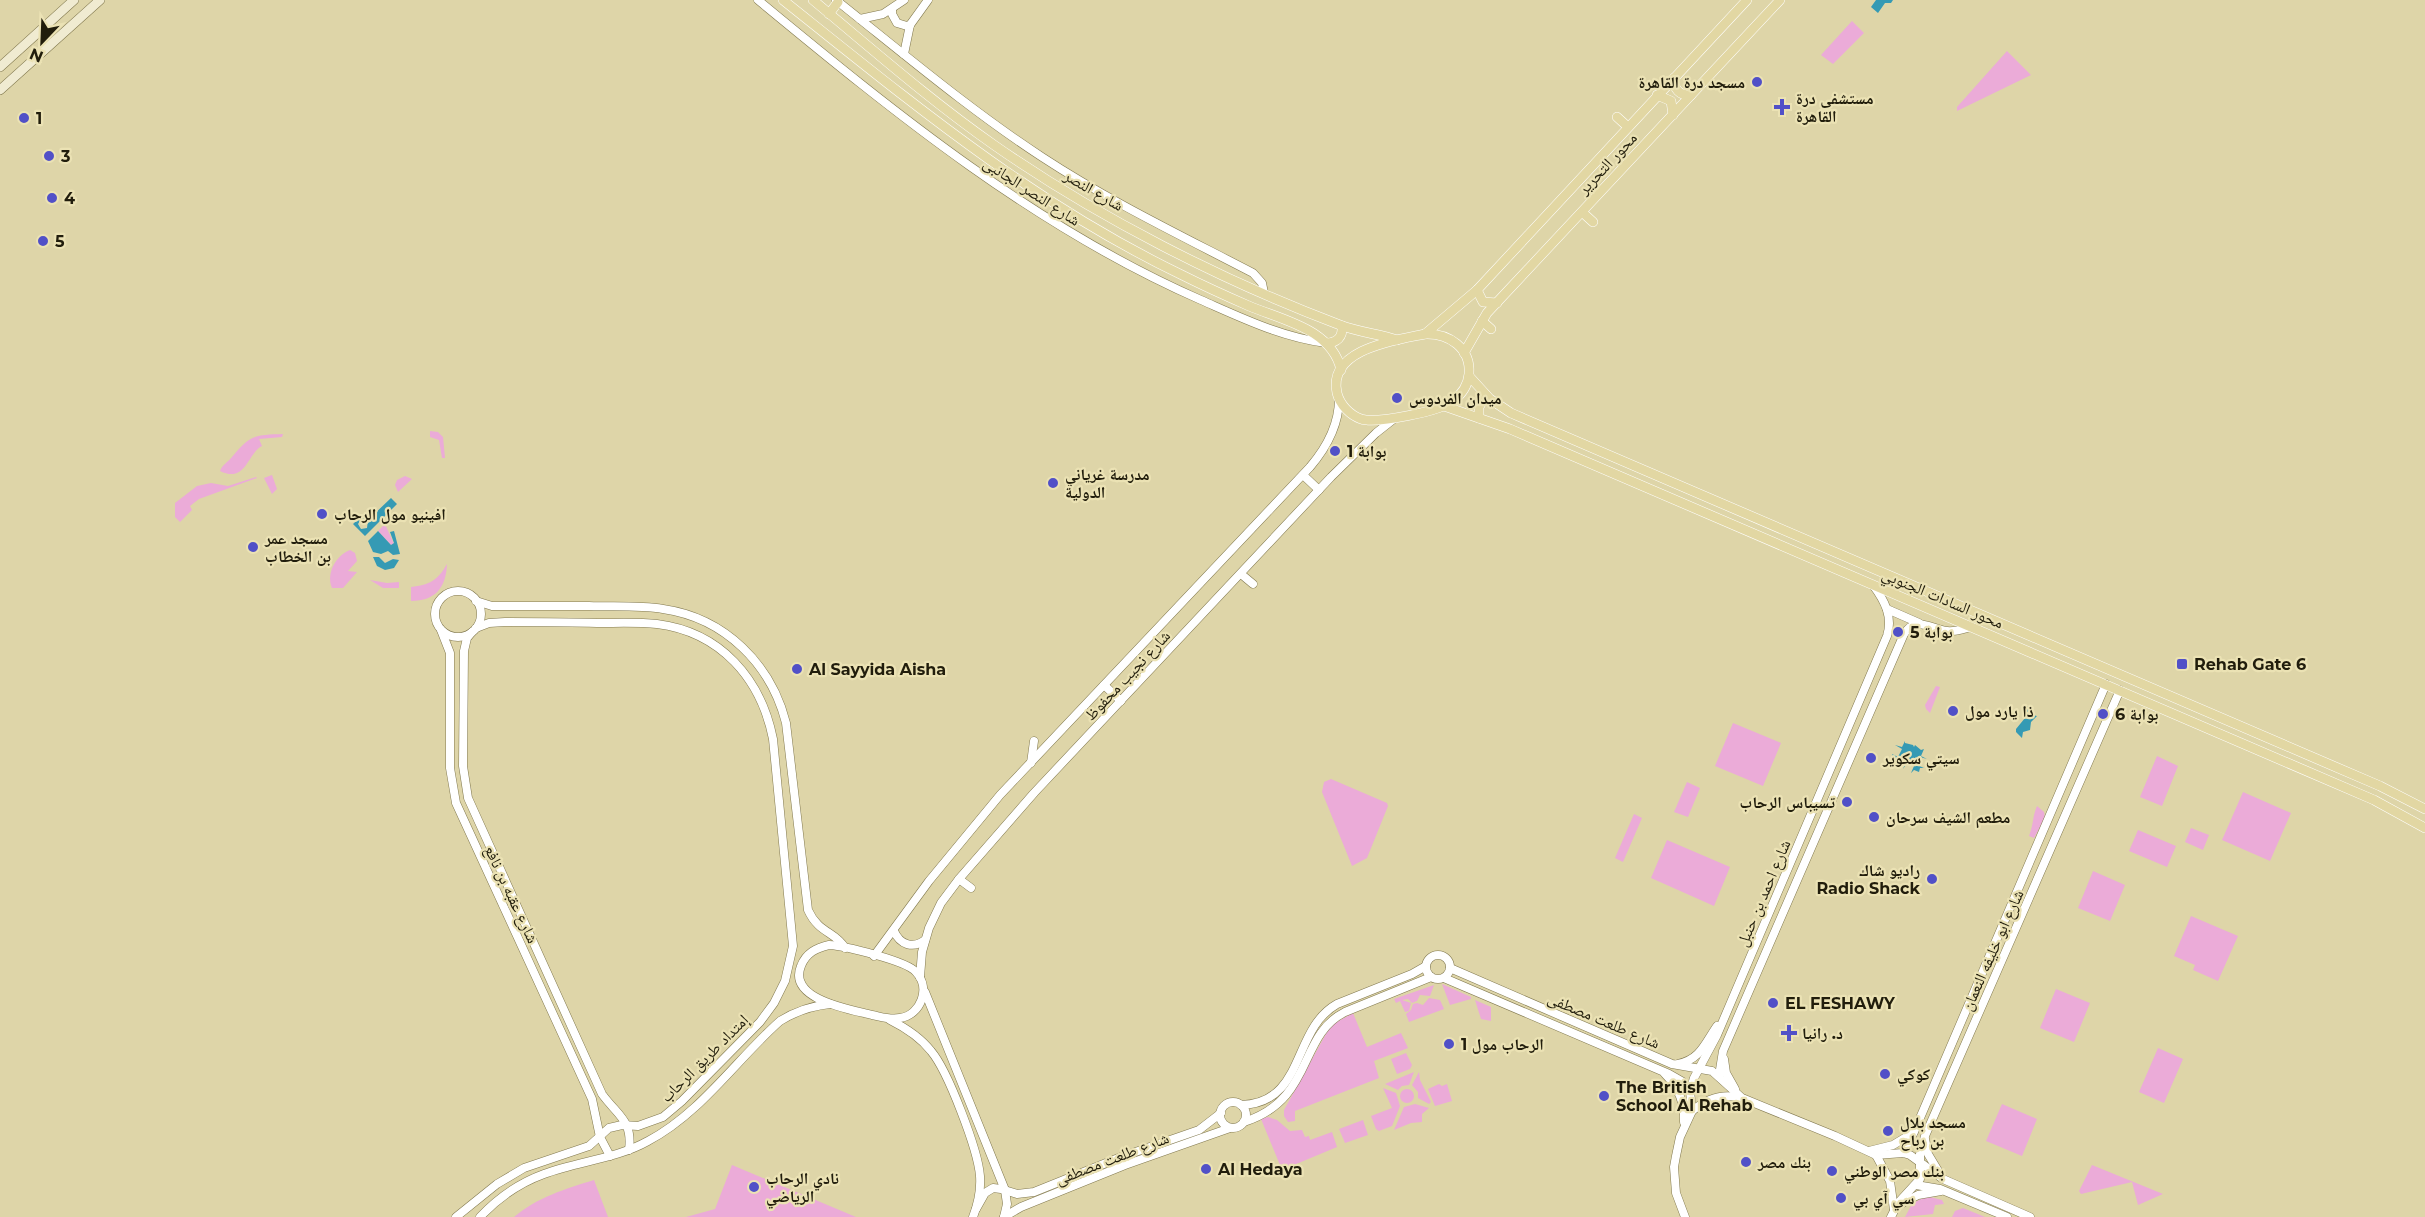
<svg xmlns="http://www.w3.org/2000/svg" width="2425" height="1217" font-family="Montserrat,'Noto Naskh Arabic',sans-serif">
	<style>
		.green { fill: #ebabd8 }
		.water { fill: #359ab4 }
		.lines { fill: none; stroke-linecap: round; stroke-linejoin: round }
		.tertiary-casing { stroke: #82794f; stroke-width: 9 }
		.secondary-casing { stroke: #82794f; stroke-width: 10 }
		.primary-casing { stroke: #fff; stroke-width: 10 }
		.tertiary { stroke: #fff; stroke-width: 8 }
		.secondary { stroke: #f0ebd1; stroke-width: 9 }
		.primary { stroke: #e2d7a3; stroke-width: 9 }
		.poi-dot { fill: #5150c7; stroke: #ebe2b4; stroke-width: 2 }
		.labels { text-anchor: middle; stroke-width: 4.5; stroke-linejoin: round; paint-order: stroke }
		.poi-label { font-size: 16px; font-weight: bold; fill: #211d0c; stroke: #ebe2b4; text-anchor: start }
		.street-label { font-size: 16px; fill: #211d0c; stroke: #ebe2b4 }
	</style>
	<rect width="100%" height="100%" fill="#ded5a8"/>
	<g class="green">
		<path d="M 1852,21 L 1864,33 L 1833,64 L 1821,55 Z"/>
		<path d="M 2007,51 L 2031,75 L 1957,111 L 1957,107 Z"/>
		<path d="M 430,431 L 438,432 L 443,437 L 445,458 L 442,458 L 439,440 L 430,437 Z"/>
		<path d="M 283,434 L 282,437 L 259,439 L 262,446 C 248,452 246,484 220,471 C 222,465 228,462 232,457 C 250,435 254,435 283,434 Z"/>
		<path d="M 272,475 L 277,489 L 272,494 L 264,478 Z"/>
		<path d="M 405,476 L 412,479 L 398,492 L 395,485 L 397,480 Z"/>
		<path d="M 256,477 L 257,478 L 199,499 L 190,506 L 192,510 L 180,522 L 175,517 L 175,503 L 197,486 L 211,483 L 228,486 Z"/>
		<path d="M 385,524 L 394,544 L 391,545 L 378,531 Z"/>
		<path d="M 350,550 L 355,553 L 357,561 L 348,571 L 357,572 L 343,588 L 332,588 C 326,574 335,556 350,550 Z"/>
		<path d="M 447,564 C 446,587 436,601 411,601 L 411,587 C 430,585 438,580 447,564 Z"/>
		<path d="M 370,580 L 387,583 L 399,582 L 399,588 L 383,588 Z"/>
		<path d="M 1936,686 L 1940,687 L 1930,713 L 1926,709 L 1925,705 Z"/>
		<path d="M 1733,723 L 1781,743 L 1763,786 L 1715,766 Z"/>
		<path d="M 2157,756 L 2178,766 L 2162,806 L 2140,797 Z"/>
		<path d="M 1331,779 L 1387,803 L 1388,806 L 1367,858 L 1352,866 L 1322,792 L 1324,782 Z"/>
		<path d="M 1687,782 L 1700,788 L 1688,817 L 1674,812 Z"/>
		<path d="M 2243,792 L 2291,813 L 2270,861 L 2222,840 Z"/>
		<path d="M 2037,806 L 2044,812 L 2045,818 L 2034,838 L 2029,836 C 2034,823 2032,818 2037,806 Z"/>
		<path d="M 1634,814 L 1642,818 L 1623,862 L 1615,858 Z"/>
		<path d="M 2191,828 L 2209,835 L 2203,850 L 2185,842 Z"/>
		<path d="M 2138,830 L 2176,846 L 2167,867 L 2129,851 Z"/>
		<path d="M 1667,840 L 1730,867 L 1714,906 L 1651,878 Z"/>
		<path d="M 2093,871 L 2125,885 L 2110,921 L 2078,908 Z"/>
		<path d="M 2191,916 L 2238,936 L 2218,981 L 2193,970 L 2195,965 L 2174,956 Z"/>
		<path d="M 1442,984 L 1471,997 L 1471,999 L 1450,1005 Z"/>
		<path d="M 1434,985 L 1430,996 L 1420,995 L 1417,1001 L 1412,1003 L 1408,999 L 1402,1000 L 1411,1003 L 1409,1011 L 1405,1012 L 1400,1001 L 1396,1003 L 1394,999 Z"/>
		<path d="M 2056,989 L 2090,1003 L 2074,1042 L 2040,1028 Z"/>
		<path d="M 1429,998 L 1440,1000 L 1444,1009 L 1409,1022 L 1406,1014 L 1411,1010 L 1413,1004 L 1417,1003 L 1423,1005 Z"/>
		<path d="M 1475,1000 L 1491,1007 L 1491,1021 L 1481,1019 Z"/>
		<path d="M 1353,1013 L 1367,1047 L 1401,1033 L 1408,1048 L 1374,1061 L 1379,1078 L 1295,1111 L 1295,1121 L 1288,1122 L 1284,1116 L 1284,1110 L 1327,1032 L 1335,1023 Z"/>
		<path d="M 2158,1048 L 2183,1059 L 2164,1103 L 2139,1092 Z"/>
		<path d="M 1406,1053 L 1412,1065 L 1410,1069 L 1397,1074 L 1391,1059 Z"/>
		<path d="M 1414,1072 L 1409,1085 L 1402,1086 L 1398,1090 L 1385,1084 Z"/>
		<path d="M 1419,1072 L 1420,1080 L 1431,1102 L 1429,1104 L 1418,1098 L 1418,1092 L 1412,1085 Z"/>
		<path d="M 1439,1084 L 1442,1086 L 1447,1084 L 1452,1101 L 1435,1106 L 1428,1089 Z"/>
		<path d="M 1383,1088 L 1396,1093 L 1400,1106 L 1392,1126 L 1379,1131 L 1376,1129 L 1371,1116 L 1392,1108 Z"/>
		<circle cx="1407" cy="1096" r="7"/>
		<path d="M 1415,1104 L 1429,1108 L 1422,1114 L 1422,1122 L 1411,1123 L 1394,1130 L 1404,1107 Z"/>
		<path d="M 2002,1104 L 2037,1119 L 2022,1156 L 1986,1141 Z"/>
		<path d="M 1268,1117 L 1277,1120 L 1290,1131 L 1302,1130 L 1305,1137 L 1309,1136 L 1310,1140 L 1332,1132 L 1337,1147 L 1282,1170 L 1261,1119 Z"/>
		<path d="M 1363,1120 L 1368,1135 L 1345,1143 L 1339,1129 Z"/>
		<path d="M 732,1165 L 856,1217 L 686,1217 L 715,1209 Z"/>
		<path d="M 2092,1165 L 2163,1194 L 2138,1205 L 2132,1182 L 2081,1194 L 2079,1191 Z"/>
		<path d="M 594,1180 L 608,1217 L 514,1217 C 538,1197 565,1189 594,1180 Z"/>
		<path d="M 1926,1196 L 1942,1200 L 1944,1204 L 1935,1205 L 1933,1214 L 1905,1217 L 1912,1204 Z"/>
		<path d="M 1963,1208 L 1985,1217 L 1952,1217 L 1955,1211 Z"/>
	</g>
	<g class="water">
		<path d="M 1876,0 L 1893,0 L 1891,3 L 1885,3 L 1878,13 L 1871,7 Z"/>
		<path d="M 391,498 L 397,504 L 365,536 L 353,524 L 365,513 L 369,517 L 361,519 L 358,524 L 361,529 L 367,528 L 368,520 Z"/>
		<path d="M 378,531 L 391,545 L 394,543 L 390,532 L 394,531 L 400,554 L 393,555 L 388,551 L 381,554 L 373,552 L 368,541 Z"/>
		<path d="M 373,557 L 379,557 L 385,563 L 393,559 L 399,560 L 394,568 L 385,570 L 377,566 Z"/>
		<path d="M 2027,706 L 2030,709 L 2029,714 L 2037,716 L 2031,722 L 2030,730 L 2023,732 L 2022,738 L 2016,732 L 2016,729 L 2025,718 Z"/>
		<path d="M 1905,741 L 1905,743 L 1913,745 L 1914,747 L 1915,745 L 1921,750 L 1924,749 L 1921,756 L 1927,759 L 1920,757 L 1917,765 L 1924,768 L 1920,768 L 1919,772 L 1914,770 L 1911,773 L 1914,766 L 1907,763 L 1903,769 L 1906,762 L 1899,759 L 1896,766 L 1896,763 L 1891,761 L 1893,756 L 1892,754 L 1898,757 L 1902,749 L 1895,745 L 1902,747 Z"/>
	</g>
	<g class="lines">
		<defs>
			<g id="tertiary">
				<path d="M 758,0 C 896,114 1036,228 1201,300 C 1242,318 1281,337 1326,343"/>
				<path d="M 836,0 C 904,54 970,110 1042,157 C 1109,201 1182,236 1253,273 L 1262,283 L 1264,293"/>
				<path d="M 892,10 L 892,14 L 897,23 L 907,26 L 910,25"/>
				<path d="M 860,19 L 883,14 L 904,0"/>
				<path d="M 904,54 L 910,25 L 928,0"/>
				<path d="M 1303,475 L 1319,490"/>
				<path d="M 1241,574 L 1253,584"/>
				<circle cx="458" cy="614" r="23"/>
				<path d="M 476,601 L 492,606 C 525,606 557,606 589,606 C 613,607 639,605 663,609 C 725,618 771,664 786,723 L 808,910 C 819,934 835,931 845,948"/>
				<path d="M 1887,609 L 1919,623"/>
				<path d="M 441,630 L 450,653 L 450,768 L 456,803 L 592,1099 L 600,1137 L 610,1156"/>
				<path d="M 472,632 L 467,638 L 464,651 L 463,766 L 468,798 L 602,1094 C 617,1115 633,1120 629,1150"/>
				<path d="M 1104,685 L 1121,701"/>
				<path d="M 1031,763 L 1034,741"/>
				<path d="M 959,879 L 971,888"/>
				<path d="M 894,931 C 900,945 913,949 925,940"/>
				<path d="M 829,945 C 845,946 907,961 916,972 C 931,988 921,1015 900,1018 C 890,1020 882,1017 872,1015 C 853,1010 787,1000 801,966 C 806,953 816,948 829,945 Z"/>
				<circle cx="1438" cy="967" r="12"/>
				<path d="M 874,956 L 929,881 L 1000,795 L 1310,467 C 1327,447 1339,425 1339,399"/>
				<path d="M 1450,968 L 1672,1064 L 1712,1071 L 1742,1098 L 1835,1136 L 1876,1155 L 1903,1153 L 1910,1155 L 1943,1179 L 2030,1217"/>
				<path d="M 920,977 L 922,952 L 929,928 L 941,903 L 959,879 L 1034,793 L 1331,477 L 1376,433 L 1395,418"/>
				<path d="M 1444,978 L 1669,1074 L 1683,1082 L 1690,1091"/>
				<path d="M 925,992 L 1005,1190 L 1007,1204 L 1004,1217"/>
				<path d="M 890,1020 C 906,1028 920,1037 931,1051 C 948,1071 978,1150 980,1176 C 981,1190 978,1204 973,1217"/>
				<path d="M 1724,1059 L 1726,1073 L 1735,1089"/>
				<path d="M 1678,1064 C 1701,1059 1705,1043 1717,1026"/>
				<path d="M 1665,1074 C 1678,1087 1685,1103 1684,1122"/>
				<path d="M 1719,1076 L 1723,1051 L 1904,634 C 1916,615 1931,629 1947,631 C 1956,632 1963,629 1971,627"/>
				<circle cx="1233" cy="1115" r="13"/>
				<path d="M 1241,1105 C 1306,1103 1291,1030 1337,1004 L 1412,974 L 1426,966"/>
				<path d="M 1692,1111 C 1706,1099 1720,1094 1737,1097"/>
				<path d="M 1244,1122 C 1315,1099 1297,1036 1345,1012 L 1431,977"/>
				<path d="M 1925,1139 L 1928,1154 L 1940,1174"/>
				<path d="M 1869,1151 L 1893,1145 L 1913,1133"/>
				<path d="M 1903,1153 L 1914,1132 L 2106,684"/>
				<path d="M 1876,1155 L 1890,1181 L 1894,1210"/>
				<path d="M 1916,1185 L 1940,1189 L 2007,1217"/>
				<path d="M 1899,1205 L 1918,1195 L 1941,1191"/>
				<path d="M 976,1209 L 985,1193 L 993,1188 L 1001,1189 L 1017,1194 L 1034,1192 L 1121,1157 L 1199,1130 L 1221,1113"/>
				<path d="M 456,1217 L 497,1184 L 524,1168 L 589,1146 L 609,1128 L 622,1125 L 638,1126 L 663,1117 L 682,1101 L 760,1022 L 774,1003 L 785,981 L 793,946 L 773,739 C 761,679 721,632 657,624 C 638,622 617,623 597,623 C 567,622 536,622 505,622 L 489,623 L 476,628"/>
				<path d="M 480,1217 C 498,1198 519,1183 544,1174 C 578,1161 616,1159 648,1141 C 701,1113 736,1060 780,1021 C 796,1011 811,1006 830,1004"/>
				<path d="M 1004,1217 L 1021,1207 L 1125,1165 L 1230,1128"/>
				<path d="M 1685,1217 L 1676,1193 L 1674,1167 L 1676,1156 L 1680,1137 L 1692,1111 L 1690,1091 L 1694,1078 L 1717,1035 L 1887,636 C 1893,617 1885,601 1873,585"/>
				<path d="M 1891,1217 L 1898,1203 L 1920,1179 L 1920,1154 L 1925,1136 L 2120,690"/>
			</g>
			<g id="secondary">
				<path d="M 0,67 L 74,0"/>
				<path d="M 0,90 L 100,0"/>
			</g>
			<g id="primary">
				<path d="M 783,0 C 912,103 1032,203 1182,275 C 1204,286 1226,296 1249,306 C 1282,320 1332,329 1341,370"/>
				<path d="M 813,0 C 872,49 931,101 994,145 C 1097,217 1223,281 1340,325 C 1358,332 1379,334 1397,340"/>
				<path d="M 829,14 L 838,2"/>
				<path d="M 1674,78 C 1673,89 1680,96 1691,95"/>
				<path d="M 1657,95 L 1671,101 L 1673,115"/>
				<path d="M 1617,117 L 1628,127"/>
				<path d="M 1582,212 L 1593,222"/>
				<path d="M 1477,290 L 1483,302 L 1497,303"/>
				<path d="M 1482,321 L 1491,329"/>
				<path d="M 1425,334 L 1477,290 L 1747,0"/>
				<path d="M 1425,334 C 1449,333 1471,348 1469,374 C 1468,385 1462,394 1453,401 C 1441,411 1376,424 1361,419 C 1350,415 1340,405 1337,393 C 1327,349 1396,340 1425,334 Z"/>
				<path d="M 1326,343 C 1337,343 1343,337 1342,326"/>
				<path d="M 1464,353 L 1487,313 L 1780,0"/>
				<path d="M 1469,376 L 1490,399 L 1511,413 L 2380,786 L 2425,809"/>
				<path d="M 1444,406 L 1510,429 L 2374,800 L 2425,828"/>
				<path d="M 1479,418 L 1479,407 L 1486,395"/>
			</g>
		</defs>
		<use href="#tertiary" class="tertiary-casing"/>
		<use href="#secondary" class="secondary-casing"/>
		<use href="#primary" class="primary-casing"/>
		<use href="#tertiary" class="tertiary"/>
		<use href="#secondary" class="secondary"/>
		<use href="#primary" class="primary"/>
	</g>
	<g class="poi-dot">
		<circle cx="1757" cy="82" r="6"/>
		<path d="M1779 98h6v6h6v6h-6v6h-6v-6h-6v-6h6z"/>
		<circle cx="24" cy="118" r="6"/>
		<circle cx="49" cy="156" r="6"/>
		<circle cx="52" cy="198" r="6"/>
		<circle cx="43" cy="241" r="6"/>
		<circle cx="1397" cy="398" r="6"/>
		<circle cx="1335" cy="451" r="6"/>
		<circle cx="1053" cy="483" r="6"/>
		<circle cx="322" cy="514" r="6"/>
		<circle cx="253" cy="547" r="6"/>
		<circle cx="1898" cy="632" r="6"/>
		<rect x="2176" y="658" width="12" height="12" rx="3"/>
		<circle cx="797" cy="669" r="6"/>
		<circle cx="1953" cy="711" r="6"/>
		<circle cx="2103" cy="714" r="6"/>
		<circle cx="1871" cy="758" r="6"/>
		<circle cx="1847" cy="802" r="6"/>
		<circle cx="1874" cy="817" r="6"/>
		<circle cx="1932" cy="879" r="6"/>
		<circle cx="1773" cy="1003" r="6"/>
		<path d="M1786 1024h6v6h6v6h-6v6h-6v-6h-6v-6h6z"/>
		<circle cx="1449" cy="1044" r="6"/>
		<circle cx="1885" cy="1074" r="6"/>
		<circle cx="1604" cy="1096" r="6"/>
		<circle cx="1888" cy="1131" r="6"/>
		<circle cx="1746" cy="1162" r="6"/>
		<circle cx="1206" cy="1169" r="6"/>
		<circle cx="1832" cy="1171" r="6"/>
		<circle cx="754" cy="1187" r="6"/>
		<circle cx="1841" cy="1198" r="6"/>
	</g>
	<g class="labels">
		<g class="poi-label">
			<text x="1745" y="88" text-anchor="end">مسجد درة القاهرة</text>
			<text x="1796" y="104">مستشفى درة<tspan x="1796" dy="18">القاهرة</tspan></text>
			<text x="36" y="124">1</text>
			<text x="61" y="162">3</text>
			<text x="64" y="204">4</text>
			<text x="55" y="247">5</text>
			<text x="1409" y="404">ميدان الفردوس</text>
			<text x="1347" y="457">بوابة 1</text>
			<text x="1065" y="480">مدرسة غرياني<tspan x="1065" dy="18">الدولية</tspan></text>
			<text x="334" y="520">افينيو مول الرحاب</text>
			<text x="265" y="544">مسجد عمر<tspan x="265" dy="18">بن الخطاب</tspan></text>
			<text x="1910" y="638">بوابة 5</text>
			<text x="2194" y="670">Rehab Gate 6</text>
			<text x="809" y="675">Al Sayyida Aisha</text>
			<text x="1965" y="717">ذا يارد مول</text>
			<text x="2115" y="720">بوابة 6</text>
			<text x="1883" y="764">سيتي سكوير</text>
			<text x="1835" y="808" text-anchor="end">تسيباس الرحاب</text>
			<text x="1886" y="823">مطعم الشيف سرحان</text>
			<text x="1920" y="876" text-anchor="end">راديو شاك<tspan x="1920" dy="18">Radio Shack</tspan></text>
			<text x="1785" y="1009">EL FESHAWY</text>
			<text x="1802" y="1039">د. رانيا</text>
			<text x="1461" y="1050">الرحاب مول 1</text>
			<text x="1897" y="1080">كوكي</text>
			<text x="1616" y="1093">The British<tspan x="1616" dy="18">School Al Rehab</tspan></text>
			<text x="1900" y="1128">مسجد بلال<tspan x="1900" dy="18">بن رباح</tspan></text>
			<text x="1758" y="1168">بنك مصر</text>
			<text x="1218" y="1175">Al Hedaya</text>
			<text x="1844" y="1177">بنك مصر الوطني</text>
			<text x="766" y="1184">نادي الرحاب<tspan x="766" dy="18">الرياضي</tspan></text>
			<text x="1853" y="1204">سي آي بي</text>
		</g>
		<g class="street-label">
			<text transform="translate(1607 163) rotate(-47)" y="6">محور التحرير</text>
			<text transform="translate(1094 190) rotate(30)" y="6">شارع النصر</text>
			<text transform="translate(1032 191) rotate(33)" y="6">شارع النصر الجانبى</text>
			<text transform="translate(1943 598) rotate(23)" y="6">محور السادات الجنوبي</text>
			<text transform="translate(1127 675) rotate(-47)" y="6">شارع نجيب محفوظ</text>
			<text transform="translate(1763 893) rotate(-67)" y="6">شارع احمد بن حنبل</text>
			<text transform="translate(512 894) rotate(65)" y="6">شارع عقبه بن نافع</text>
			<text transform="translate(1992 950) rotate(-66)" y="6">شارع ابو خليفه النعمان</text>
			<text transform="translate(1604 1020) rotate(23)" y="6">شارع طلعت مصطفى</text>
			<text transform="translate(704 1058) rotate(-45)" y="6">إمتداد طريق الرحاب</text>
			<text transform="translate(1112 1158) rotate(-21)" y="6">شارع طلعت مصطفى</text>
		</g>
	</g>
	<g transform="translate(42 42) rotate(203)" stroke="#ebe2b4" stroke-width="4.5" paint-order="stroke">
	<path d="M0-4.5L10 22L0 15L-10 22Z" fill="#211d0c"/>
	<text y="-9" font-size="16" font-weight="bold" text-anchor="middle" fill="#211d0c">N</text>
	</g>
</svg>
